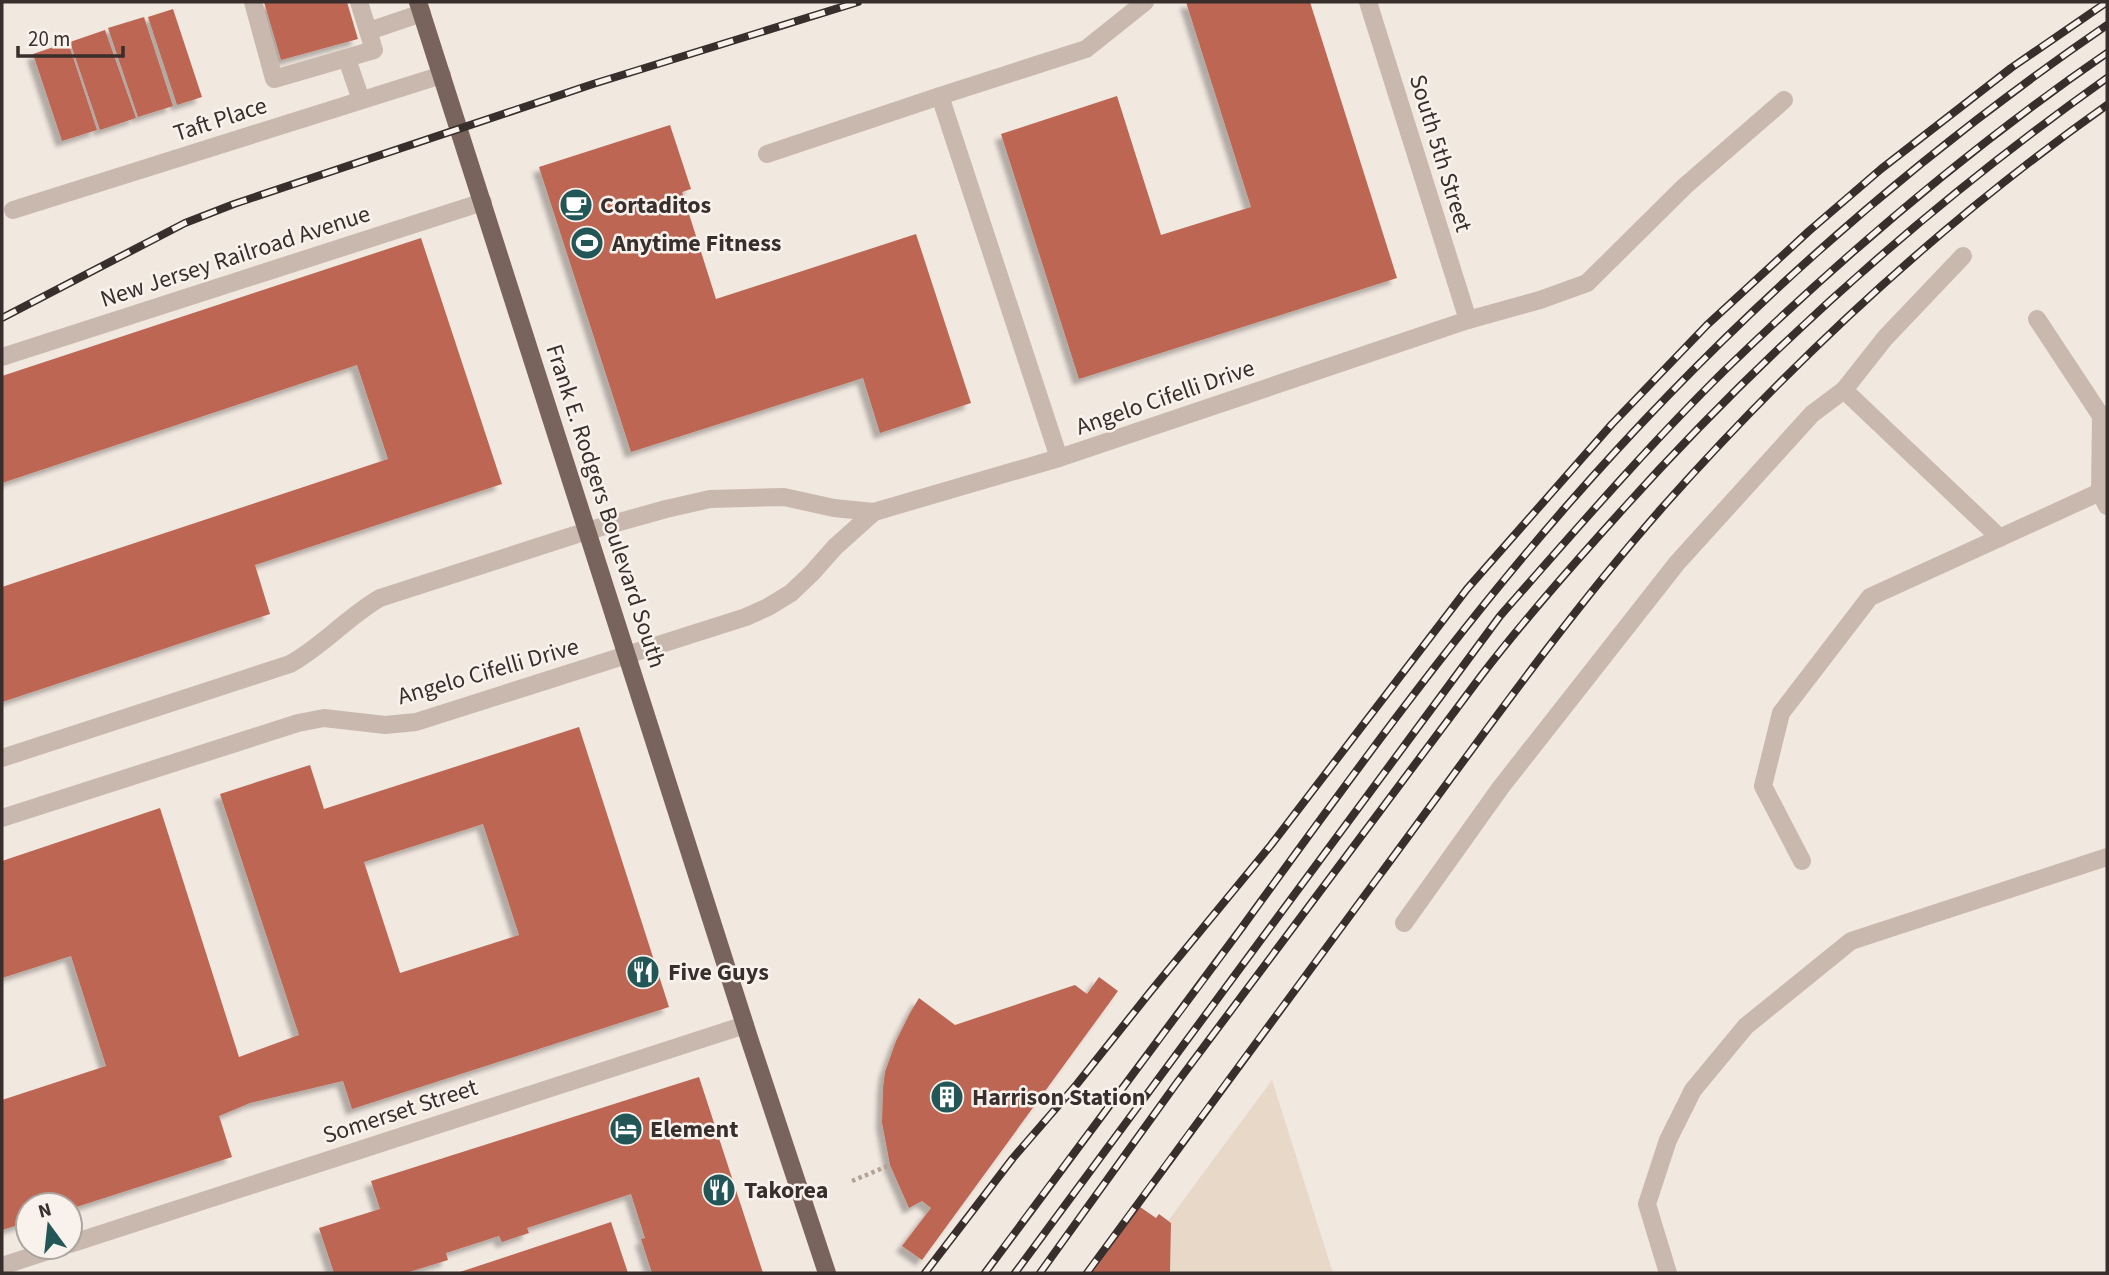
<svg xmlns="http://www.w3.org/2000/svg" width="2109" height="1275" font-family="'Source Sans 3',sans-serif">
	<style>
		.plaza { fill: #e8d8c8 }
		.building { fill: #bc6653; fill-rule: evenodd; filter: url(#shadow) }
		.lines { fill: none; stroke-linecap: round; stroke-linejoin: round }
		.path { stroke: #b4a297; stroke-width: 4.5; stroke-dasharray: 3.5 3.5; stroke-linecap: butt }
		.lane { stroke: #c9b8ad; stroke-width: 18 }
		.street { stroke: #c9b8ad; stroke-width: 18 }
		.primary { stroke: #78645d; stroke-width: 18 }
		.rail-casing { stroke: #382e2b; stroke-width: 8 }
		.rail { stroke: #f9f2ec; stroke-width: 5; stroke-dasharray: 16; stroke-linecap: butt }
		.labels { text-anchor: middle; stroke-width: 5; stroke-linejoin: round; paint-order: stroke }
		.street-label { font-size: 24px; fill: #382e2b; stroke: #f9f2ec }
		.poi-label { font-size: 24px; font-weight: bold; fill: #382e2b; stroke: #f9f2ec; text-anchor: start }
	</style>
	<defs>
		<filter id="shadow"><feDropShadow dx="-6" dy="6" stdDeviation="2" flood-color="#0004"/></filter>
	</defs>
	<rect width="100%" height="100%" fill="#f1e8e0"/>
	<path class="plaza" d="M 1272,1080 L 1333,1273 L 1170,1273 L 1171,1223 L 1168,1221 Z"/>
	<g class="building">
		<path d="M 264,2 L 347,2 L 358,39 L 281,60 Z"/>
		<path d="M 1186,2 L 1310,2 L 1397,278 L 1079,379 L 1001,134 L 1117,96 L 1161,235 L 1251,207 Z"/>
		<path d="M 173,9 L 202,97 L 177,105 L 148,17 Z"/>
		<path d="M 144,17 L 173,106 L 138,117 L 108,28 Z"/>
		<path d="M 105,30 L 136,118 L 100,130 L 70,42 Z"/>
		<path d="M 68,42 L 97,130 L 62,141 L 33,54 Z"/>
		<path d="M 670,125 L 691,189 L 682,192 L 716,299 L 916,234 L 971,403 L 880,433 L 863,378 L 631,452 L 539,167 Z"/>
		<path d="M 421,238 L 502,484 L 255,565 L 270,614 L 2,702 L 2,587 L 388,459 L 357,365 L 2,483 L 2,376 Z"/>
		<path d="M 579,727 L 669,1007 L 352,1109 L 343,1081 L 250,1103 L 219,1116 L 232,1157 L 70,1209 L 70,1205 L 28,1205 L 28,1222 L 2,1230 L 2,1100 L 106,1066 L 71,956 L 2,978 L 2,861 L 160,808 L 239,1057 L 299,1035 L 220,794 L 310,765 L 324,809 ZM 483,824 L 519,935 L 400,973 L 364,862 Z"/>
		<path d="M 1099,977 L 1118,991 L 922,1260 L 902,1246 L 931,1208 L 922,1201 L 909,1208 L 890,1165 L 882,1123 L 883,1088 L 885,1072 L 896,1041 L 910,1013 L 919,998 L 955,1025 L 1075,985 L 1087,994 Z"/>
		<path d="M 699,1077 L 763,1273 L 652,1273 L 641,1239 L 645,1238 L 631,1194 L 527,1228 L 529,1233 L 502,1242 L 499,1236 L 446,1253 L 448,1260 L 406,1273 L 334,1273 L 319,1228 L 380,1209 L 371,1181 Z"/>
		<path d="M 1140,1207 L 1156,1218 L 1159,1214 L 1171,1223 L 1170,1273 L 1092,1273 Z"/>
		<path d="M 611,1222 L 628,1273 L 457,1273 Z"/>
	</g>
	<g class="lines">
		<path class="path" d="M 852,1181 L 890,1165"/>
		<g class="lane">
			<path d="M 253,2 L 274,79 L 374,50 L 359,2"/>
			<path d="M 369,31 L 422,13"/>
			<path d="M 347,59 L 361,100"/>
			<path d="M 940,96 L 1086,49 L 1145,2"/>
			<path d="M 767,154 L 940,96 L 1059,458"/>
			<path d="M 1963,256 L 1885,338 L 1844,390 L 2000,538"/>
			<path d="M 2037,319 L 2101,416 L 2100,492"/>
			<path d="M 1468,320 L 1540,300 L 1587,283 L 1685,186 L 1784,100"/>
			<path d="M 1802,861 L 1763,786 L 1781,713 L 1870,597 L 2100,492 L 2107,506"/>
			<path d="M 1404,923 L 1501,787 L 1677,563 L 1812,414 L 1844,390"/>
			<path d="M 1668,1273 L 1647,1204 L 1668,1140 L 1693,1090 L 1746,1026 L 1851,941 L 2107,857"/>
		</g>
		<g class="street">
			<path d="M 13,210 L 442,75"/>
			<path d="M 2,357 L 483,202"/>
			<path d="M 2,758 L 290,664 C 323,646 347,617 380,598 L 587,531 L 666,509 L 710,499 L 784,497 L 834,508 L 874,512 L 1059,458 L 1468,320 L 1368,2"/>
			<path d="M 2,818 L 298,723 L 324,718 L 385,725 L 416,722 L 746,617 L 768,607 L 791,593 L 812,573 L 835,547 L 874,512"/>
			<path d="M 70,1244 L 745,1025"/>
			<path d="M 2,1266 L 60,1247"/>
		</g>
		<path class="primary" d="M 418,2 L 751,1044 L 827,1273"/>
		<defs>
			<g id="rail">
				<path d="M 2,318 L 185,223 L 234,204 L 593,84 L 858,2"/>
				<path d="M 925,1273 L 1013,1158 L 1077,1084 L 1151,991 L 1271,845 L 1467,589 L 1612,424 L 1707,325 L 1809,231 L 1881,169 L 2011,68 L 2107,2"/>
				<path d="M 985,1273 C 1070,1157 1158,1042 1243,926 C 1346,784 1448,642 1564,509 C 1723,326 1907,162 2107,25"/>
				<path d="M 1015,1273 L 1500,616 C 1573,533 1646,448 1725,370 C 1844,255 1970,147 2107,53"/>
				<path d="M 1040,1273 L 1176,1084 L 1481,676 C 1523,621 1569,569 1615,518 C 1762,353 1927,206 2107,78"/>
				<path d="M 1087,1273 C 1184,1140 1282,1008 1379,876 C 1471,752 1559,625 1661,509 C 1794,359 1943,221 2107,105"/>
			</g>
		</defs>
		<use href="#rail" class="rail-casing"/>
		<use href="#rail" class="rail"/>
	</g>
	<defs>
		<symbol id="cafe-disc" viewBox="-11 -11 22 22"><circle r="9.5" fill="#235656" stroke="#f9f2ec"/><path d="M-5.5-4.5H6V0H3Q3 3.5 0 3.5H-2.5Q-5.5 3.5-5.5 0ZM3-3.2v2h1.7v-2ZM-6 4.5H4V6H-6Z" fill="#fff"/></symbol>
		<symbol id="stadium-disc" viewBox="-11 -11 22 22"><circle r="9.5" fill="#235656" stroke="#f9f2ec"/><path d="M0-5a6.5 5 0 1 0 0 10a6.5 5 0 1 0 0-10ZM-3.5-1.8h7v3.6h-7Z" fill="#fff"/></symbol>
		<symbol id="restaurant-disc" viewBox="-11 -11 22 22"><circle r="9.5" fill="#235656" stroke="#f9f2ec"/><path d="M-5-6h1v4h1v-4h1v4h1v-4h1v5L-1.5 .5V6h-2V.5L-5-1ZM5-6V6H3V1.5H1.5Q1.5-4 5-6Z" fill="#fff"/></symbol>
		<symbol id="building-disc" viewBox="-11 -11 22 22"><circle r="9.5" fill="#235656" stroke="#f9f2ec"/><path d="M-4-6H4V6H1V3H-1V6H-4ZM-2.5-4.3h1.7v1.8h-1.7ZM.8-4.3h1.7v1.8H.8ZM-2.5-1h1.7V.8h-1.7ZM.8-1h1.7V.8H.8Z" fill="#fff"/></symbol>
		<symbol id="hotel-disc" viewBox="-11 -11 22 22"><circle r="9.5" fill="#235656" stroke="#f9f2ec"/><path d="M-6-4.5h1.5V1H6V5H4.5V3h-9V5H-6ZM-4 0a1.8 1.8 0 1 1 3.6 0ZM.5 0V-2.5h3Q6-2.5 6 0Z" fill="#fff"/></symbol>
	</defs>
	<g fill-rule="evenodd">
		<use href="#cafe-disc" x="557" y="186" width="38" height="38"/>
		<use href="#stadium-disc" x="568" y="224" width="38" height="38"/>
		<use href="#restaurant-disc" x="624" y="953" width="38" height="38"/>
		<use href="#building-disc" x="928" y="1078" width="38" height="38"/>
		<use href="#hotel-disc" x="607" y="1110" width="38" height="38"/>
		<use href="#restaurant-disc" x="700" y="1171" width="38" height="38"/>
	</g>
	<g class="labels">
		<g class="street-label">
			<text transform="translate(220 119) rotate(-18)" y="8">Taft Place</text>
			<text transform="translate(1441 153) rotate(73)" y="8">South 5th Street</text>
			<text transform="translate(235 256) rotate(-18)" y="8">New Jersey Railroad Avenue</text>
			<text transform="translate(1165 397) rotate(-19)" y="8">Angelo Cifelli Drive</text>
			<text transform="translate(606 506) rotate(72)" y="8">Frank E. Rodgers Boulevard South</text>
			<text transform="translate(488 671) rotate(-16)" y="8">Angelo Cifelli Drive</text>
			<text transform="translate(400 1111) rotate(-18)" y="8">Somerset Street</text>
		</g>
		<g class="poi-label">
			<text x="600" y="213">Cortaditos</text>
			<text x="612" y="251">Anytime Fitness</text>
			<text x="668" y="980">Five Guys</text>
			<text x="972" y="1105">Harrison Station</text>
			<text x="650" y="1137">Element</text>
			<text x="744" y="1198">Takorea</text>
		</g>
	</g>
	<rect width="2109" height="1275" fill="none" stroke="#382e2b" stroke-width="7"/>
	<g transform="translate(49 1226) rotate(345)"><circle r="33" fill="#f9f2ec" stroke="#aca49f" stroke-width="2"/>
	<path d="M0-5L12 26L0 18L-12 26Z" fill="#235656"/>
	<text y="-10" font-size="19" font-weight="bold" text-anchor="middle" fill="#382e2b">N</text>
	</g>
	<path d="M18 46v10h105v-10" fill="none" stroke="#382e2b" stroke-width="3.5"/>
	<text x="28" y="46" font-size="21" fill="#382e2b" stroke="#f9f2ec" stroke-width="5" paint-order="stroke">20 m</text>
</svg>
